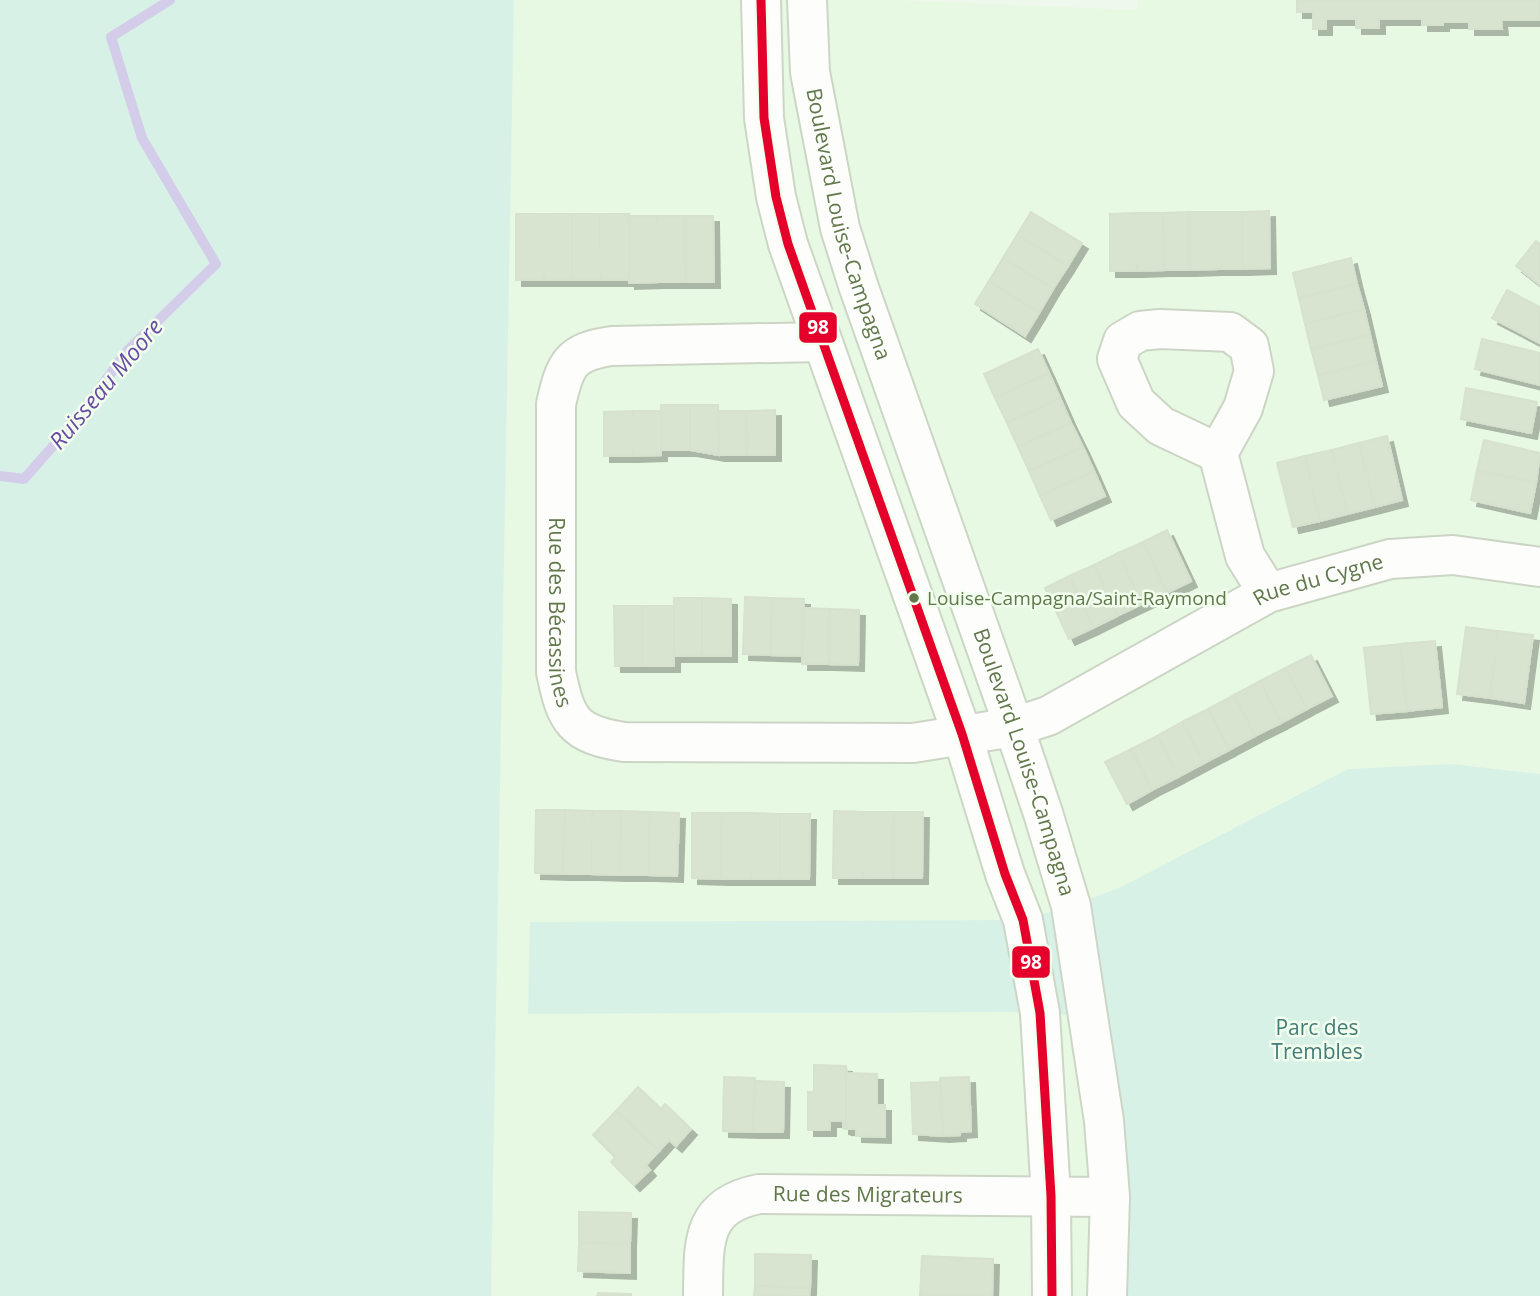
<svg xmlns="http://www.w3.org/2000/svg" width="1540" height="1296" font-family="'Open Sans',sans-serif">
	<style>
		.residential { fill: #e8f9e3 }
		.green { fill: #d8f1e7 }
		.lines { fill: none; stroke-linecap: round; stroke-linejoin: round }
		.stream { stroke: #d4cde9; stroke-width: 10 }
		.building { fill: #d8e3d0; stroke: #d6e1ce; stroke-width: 2; filter: url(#shadow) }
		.street-casing { stroke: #ccd5c5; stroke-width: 42 }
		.secondary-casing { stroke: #ccd6c5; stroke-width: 42 }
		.street { stroke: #fdfefc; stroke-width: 38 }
		.secondary { stroke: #fdfefc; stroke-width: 38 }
		.bus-1-casing { stroke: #f2ffee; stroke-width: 14 }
		.bus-1 { stroke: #e4002b; stroke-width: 9 }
		.bus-dot { fill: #60784a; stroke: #f2ffee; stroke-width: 2.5 }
		.labels { text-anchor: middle; stroke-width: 5; stroke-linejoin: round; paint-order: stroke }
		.bus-label { font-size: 19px; fill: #60784a; stroke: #f2ffee; text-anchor: start }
		.street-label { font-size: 21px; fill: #60784a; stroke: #f2ffee }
		.park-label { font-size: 21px; fill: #427e77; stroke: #f2ffee }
		.water-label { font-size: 23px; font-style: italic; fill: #694ca1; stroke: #f2ffee }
		.line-badge { stroke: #f2ffee; stroke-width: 2.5 }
		.badge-label { font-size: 19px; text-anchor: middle; font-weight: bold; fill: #fff }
	</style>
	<defs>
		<filter id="shadow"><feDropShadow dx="6" dy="6" stdDeviation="0" flood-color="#0004"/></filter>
	</defs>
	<rect width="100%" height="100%" fill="#eff8ec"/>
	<path class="residential" d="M 514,0 L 895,0 L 1137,10 L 1138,0 L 1540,0 L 1540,1296 L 491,1296 Z"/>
	<g class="green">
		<path d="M 0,0 L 514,0 L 491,1296 L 0,1296 Z"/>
		<path d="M 1451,764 L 1540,774 L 1540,1296 L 1107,1296 L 1087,1016 L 1009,1012 L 528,1014 L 530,922 L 1023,920 L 1071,906 L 1121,887 L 1348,769 Z"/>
	</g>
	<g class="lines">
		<path class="stream" d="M 0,476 L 24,479 L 82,413 L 127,351 L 216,264 L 142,138 L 111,37 L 170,0"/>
	</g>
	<g class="building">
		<path d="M 1297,0 L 1540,0 L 1540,20 L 1501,20 L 1502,29 L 1469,29 L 1469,22 L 1443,22 L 1443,25 L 1422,25 L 1422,19 L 1379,19 L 1379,28 L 1356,28 L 1356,19 L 1326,19 L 1326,29 L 1313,29 L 1313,12 L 1297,12 Z"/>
		<path d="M 1269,211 L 1270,268 L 1243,269 L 1243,212 Z"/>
		<path d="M 1031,212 L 1082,243 L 1068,266 L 1017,235 Z"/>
		<path d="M 1189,212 L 1190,270 L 1164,270 L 1163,213 Z"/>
		<path d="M 1189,212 L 1216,212 L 1217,269 L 1190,270 Z"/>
		<path d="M 1216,212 L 1243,212 L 1243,269 L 1217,269 Z"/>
		<path d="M 1136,213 L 1137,271 L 1110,271 L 1110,214 Z"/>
		<path d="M 1136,213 L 1163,213 L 1164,270 L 1137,271 Z"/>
		<rect x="516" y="214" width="28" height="66"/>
		<rect x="544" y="214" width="28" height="66"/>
		<path d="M 572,214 L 600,214 L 601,280 L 572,280 Z"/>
		<path d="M 600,214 L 629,214 L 629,280 L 601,280 Z"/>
		<path d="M 629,216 L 657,216 L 657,282 L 629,283 Z"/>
		<path d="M 657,216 L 685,216 L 686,282 L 657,282 Z"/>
		<path d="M 685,216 L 713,216 L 714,282 L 686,282 Z"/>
		<path d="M 1017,235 L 1068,266 L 1053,289 L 1003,258 Z"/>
		<path d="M 1536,241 L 1540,244 L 1540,285 L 1516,266 Z"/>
		<path d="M 1003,258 L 1053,289 L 1039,313 L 989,281 Z"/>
		<path d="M 1351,258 L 1357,284 L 1299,298 L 1293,273 Z"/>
		<path d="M 989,281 L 1039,313 L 1025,336 L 975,304 Z"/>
		<path d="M 1357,284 L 1364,309 L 1305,324 L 1299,298 Z"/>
		<path d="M 1507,290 L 1540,307 L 1540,343 L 1492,318 Z"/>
		<path d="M 1364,309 L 1370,335 L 1311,349 L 1305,324 Z"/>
		<path d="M 1370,335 L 1376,361 L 1318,375 L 1311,349 Z"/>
		<path d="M 1482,339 L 1540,353 L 1540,385 L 1475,369 Z"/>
		<path d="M 1038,349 L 1049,373 L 995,398 L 984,374 Z"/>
		<path d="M 1376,361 L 1382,386 L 1324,400 L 1318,375 Z"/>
		<path d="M 1049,373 L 1060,398 L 1007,423 L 995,398 Z"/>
		<path d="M 1466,388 L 1537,402 L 1531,433 L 1461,419 Z"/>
		<path d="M 1060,398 L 1071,423 L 1018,447 L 1007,423 Z"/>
		<rect x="661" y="405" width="29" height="45"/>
		<path d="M 690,405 L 718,405 L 719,455 L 690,450 Z"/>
		<path d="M 718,405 L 718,411 L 746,411 L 747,455 L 719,455 Z"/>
		<path d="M 775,410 L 775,455 L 747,455 L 746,411 Z"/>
		<path d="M 633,411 L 633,456 L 604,456 L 604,412 Z"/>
		<path d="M 633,411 L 661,411 L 661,455 L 633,456 Z"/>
		<path d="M 1071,423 L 1083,447 L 1029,471 L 1018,447 Z"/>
		<path d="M 1387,436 L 1402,500 L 1375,507 L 1359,443 Z"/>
		<path d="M 1484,440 L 1540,453 L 1536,483 L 1477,470 Z"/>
		<path d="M 1359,443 L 1375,507 L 1347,514 L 1332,450 Z"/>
		<path d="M 1083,447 L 1094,471 L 1040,496 L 1029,471 Z"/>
		<path d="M 1332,450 L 1347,514 L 1320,521 L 1305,456 Z"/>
		<path d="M 1305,456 L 1320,521 L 1293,527 L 1277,463 Z"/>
		<path d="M 1477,470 L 1536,483 L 1530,513 L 1471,500 Z"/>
		<path d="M 1094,471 L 1105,496 L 1051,520 L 1040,496 Z"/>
		<path d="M 1167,530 L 1191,581 L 1167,593 L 1143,542 Z"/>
		<path d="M 1143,542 L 1167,593 L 1142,604 L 1118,553 Z"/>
		<path d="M 1118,553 L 1142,604 L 1117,616 L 1094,565 Z"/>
		<path d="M 1094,565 L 1117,616 L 1093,628 L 1069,576 Z"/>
		<path d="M 1069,576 L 1093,628 L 1069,639 L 1045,588 Z"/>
		<path d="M 745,597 L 772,598 L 771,655 L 743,654 Z"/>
		<rect x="674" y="598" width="28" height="58"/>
		<path d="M 702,598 L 731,599 L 731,656 L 702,656 Z"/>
		<path d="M 772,598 L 804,599 L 802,656 L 771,655 Z"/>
		<path d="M 614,606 L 643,606 L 643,666 L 615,666 Z"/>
		<rect x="643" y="606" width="31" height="60"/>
		<path d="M 803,608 L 830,609 L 829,664 L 802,664 Z"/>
		<path d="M 830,609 L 859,610 L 858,665 L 829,664 Z"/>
		<path d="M 1466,627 L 1498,631 L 1490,698 L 1457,694 Z"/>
		<path d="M 1498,631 L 1533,635 L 1524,703 L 1490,698 Z"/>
		<path d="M 1435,641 L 1442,707 L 1407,711 L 1400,644 Z"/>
		<path d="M 1400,644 L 1407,711 L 1371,714 L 1364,648 Z"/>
		<path d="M 1311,655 L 1332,696 L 1307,709 L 1285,668 Z"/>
		<path d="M 1285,668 L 1307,709 L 1281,723 L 1260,681 Z"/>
		<path d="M 1260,681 L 1281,723 L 1255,736 L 1234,695 Z"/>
		<path d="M 1234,695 L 1255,736 L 1229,750 L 1208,709 Z"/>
		<path d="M 1208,709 L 1229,750 L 1204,763 L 1182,722 Z"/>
		<path d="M 1182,722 L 1204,763 L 1178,777 L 1157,736 Z"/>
		<path d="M 1157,736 L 1178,777 L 1152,790 L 1131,749 Z"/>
		<path d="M 1131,749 L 1152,790 L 1127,804 L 1105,762 Z"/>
		<path d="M 536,810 L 565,810 L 563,874 L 535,873 Z"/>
		<path d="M 565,810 L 593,811 L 592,874 L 563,874 Z"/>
		<path d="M 593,811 L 621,811 L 620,875 L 592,874 Z"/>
		<path d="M 621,811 L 650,812 L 649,875 L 620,875 Z"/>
		<path d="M 834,811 L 864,812 L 863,878 L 833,878 Z"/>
		<path d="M 650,812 L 679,813 L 677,876 L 649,875 Z"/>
		<path d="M 864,812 L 894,812 L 893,878 L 863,878 Z"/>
		<path d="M 894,812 L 923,812 L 922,878 L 893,878 Z"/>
		<path d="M 692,813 L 722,813 L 721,879 L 692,878 Z"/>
		<path d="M 722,813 L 751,813 L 751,879 L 721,879 Z"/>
		<path d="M 751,813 L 780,814 L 780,879 L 751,879 Z"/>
		<path d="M 780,814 L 810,814 L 809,879 L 780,879 Z"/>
		<path d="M 814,1065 L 846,1066 L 846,1129 L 843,1128 L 843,1121 L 830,1121 L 830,1130 L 808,1130 L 808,1092 L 814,1092 Z"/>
		<path d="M 846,1066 L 847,1073 L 877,1074 L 877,1105 L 885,1105 L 885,1137 L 856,1136 L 856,1129 L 846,1129 Z"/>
		<path d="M 724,1077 L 755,1078 L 753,1132 L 723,1131 Z"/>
		<path d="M 969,1077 L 971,1131 L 960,1132 L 960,1135 L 943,1136 L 940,1078 Z"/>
		<path d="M 940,1078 L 943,1136 L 913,1134 L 911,1083 L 940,1082 Z"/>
		<path d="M 755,1081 L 784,1082 L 783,1132 L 753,1132 Z"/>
		<path d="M 638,1087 L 661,1109 L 665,1104 L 691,1129 L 676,1146 L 669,1140 L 659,1151 L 616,1111 Z"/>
		<path d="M 616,1111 L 659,1151 L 646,1165 L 650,1170 L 634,1185 L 611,1162 L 615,1157 L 593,1135 Z"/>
		<path d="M 579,1212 L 631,1213 L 630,1244 L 579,1243 Z"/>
		<path d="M 579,1243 L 630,1244 L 630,1273 L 578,1271 Z"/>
		<path d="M 755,1254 L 811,1255 L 810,1288 L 755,1286 Z"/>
		<path d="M 922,1256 L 993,1259 L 992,1296 L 920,1296 Z"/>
		<path d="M 755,1286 L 810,1288 L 809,1296 L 754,1296 Z"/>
		<path d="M 598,1293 L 631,1294 L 631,1296 L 597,1296 Z"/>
	</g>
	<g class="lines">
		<defs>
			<g id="street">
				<path id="s1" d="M 822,342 L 612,346 C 570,352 565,364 556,404 L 556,672 C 566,721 573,734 624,742 L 913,743 L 1014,727 L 1048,716 L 1268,593 L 1390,559 L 1453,555 L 1540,567"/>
				<path d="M 1218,453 L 1161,426 L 1136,403 L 1117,359 L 1123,341 L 1140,331 L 1160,329 L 1230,332 L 1249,346 L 1254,371 L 1243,408 L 1218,453 L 1245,556 L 1268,593"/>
				<path id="s2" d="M 703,1296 C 704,1245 699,1206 759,1194 L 1110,1197"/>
			</g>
			<g id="secondary">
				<path d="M 761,0 L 764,118 L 776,197 L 788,244 L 962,734 L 1005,874 L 1023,920 L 1040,1013 L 1051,1196 L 1052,1296"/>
				<path id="s3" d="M 807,0 L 810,72 L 840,228 L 858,285 L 1014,727 L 1043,813 L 1071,906 L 1104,1121 L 1110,1197 L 1107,1296"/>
			</g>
		</defs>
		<use href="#street" class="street-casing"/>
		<use href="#secondary" class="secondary-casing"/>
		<use href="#street" class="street"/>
		<use href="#secondary" class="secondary"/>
		<defs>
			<path id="bus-1" d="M 761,0 L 764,118 L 776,197 L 788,244 L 962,734 L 1005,874 L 1023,920 L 1040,1013 L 1051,1196 L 1052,1296"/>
		</defs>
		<use href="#bus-1" class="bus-1-casing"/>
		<use href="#bus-1" class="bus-1"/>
	</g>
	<circle class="bus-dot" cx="914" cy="598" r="6"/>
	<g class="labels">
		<g class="bus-label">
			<text x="927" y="605">Louise-Campagna/Saint-Raymond</text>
		</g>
		<g class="street-label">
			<text dy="7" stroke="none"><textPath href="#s3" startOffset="229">Boulevard Louise-Campagna</textPath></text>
			<text dy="7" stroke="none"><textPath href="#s1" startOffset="1407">Rue du Cygne</textPath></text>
			<text dy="7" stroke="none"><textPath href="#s1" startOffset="508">Rue des Bécassines</textPath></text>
			<text dy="7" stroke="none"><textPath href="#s3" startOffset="796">Boulevard Louise-Campagna</textPath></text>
			<text dy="7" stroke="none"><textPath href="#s2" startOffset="240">Rue des Migrateurs</textPath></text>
		</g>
		<g class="park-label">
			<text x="1317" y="1035">Parc des<tspan x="1317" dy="24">Trembles</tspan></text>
		</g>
		<g class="water-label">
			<text transform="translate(106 384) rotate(-50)" y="8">Ruisseau Moore</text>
		</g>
	</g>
	<g class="line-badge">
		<rect x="798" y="311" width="40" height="33" rx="7" fill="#e4002b"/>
		<rect x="1011" y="945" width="40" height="34" rx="7" fill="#e4002b"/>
	</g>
	<g class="badge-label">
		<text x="818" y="334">98</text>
		<text x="1031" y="969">98</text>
	</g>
</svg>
